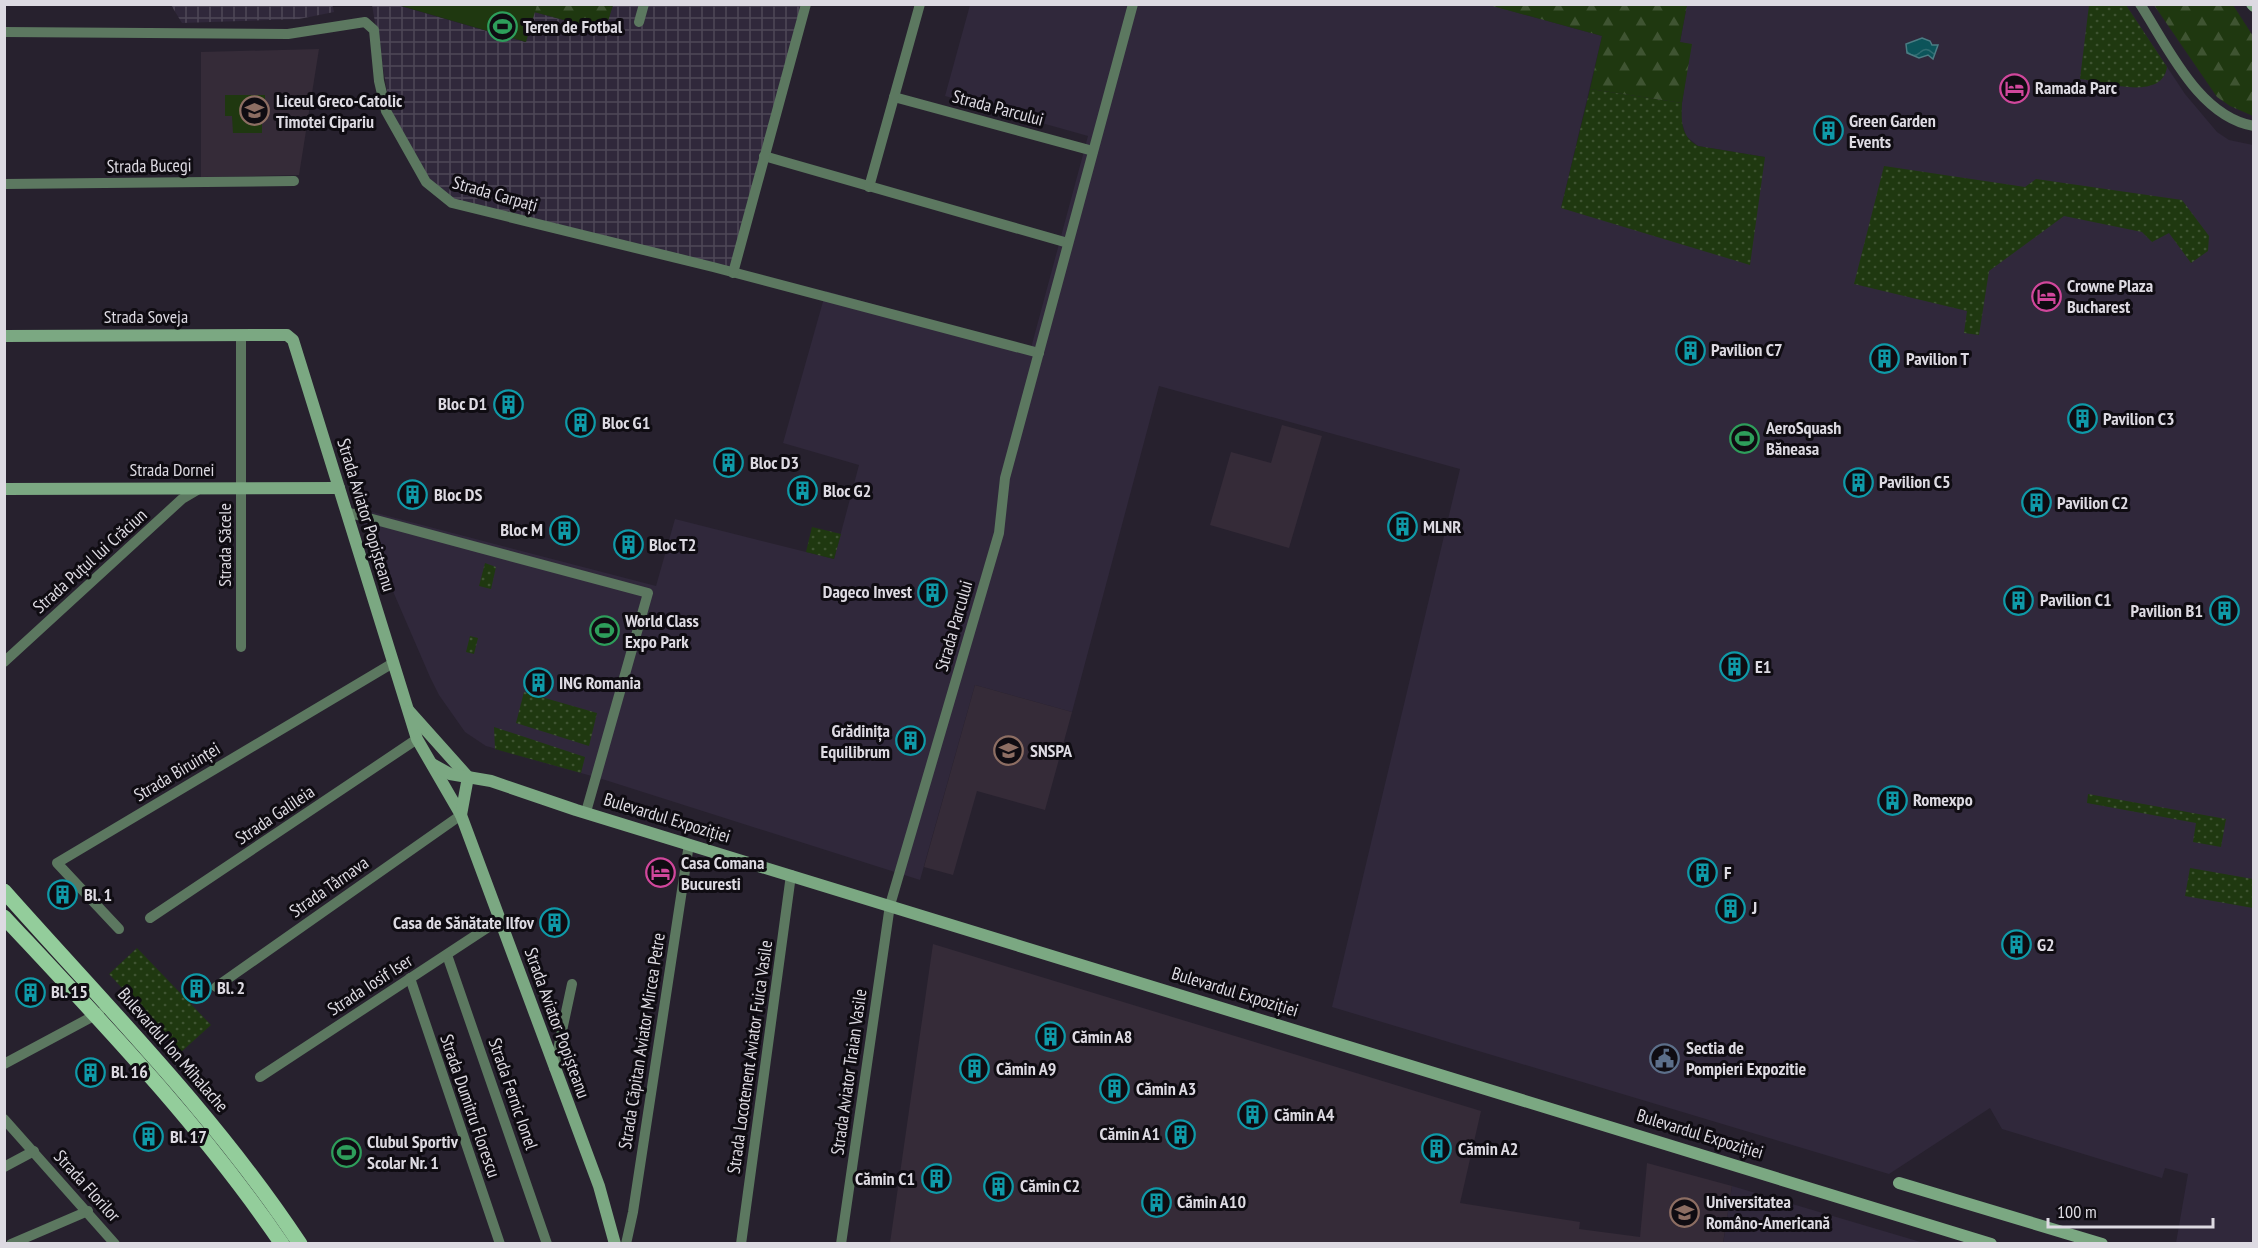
<svg xmlns="http://www.w3.org/2000/svg" width="2258" height="1248" font-family="'PT Sans Narrow',sans-serif">
	<style>
		.built { fill: #30283b }
		.industrial { fill: url(#industrial-grid) }
		.education { fill: #352b38 }
		.green { fill: url(#green-dots) }
		.forest { fill: url(#forest-firs) }
		.pitch { fill: #1f3810 }
		.water { fill: url(#water-waves); stroke: #4b7c83; stroke-width: 1.5 }
		.lines { fill: none; stroke-linecap: round; stroke-linejoin: round }
		.street { stroke: #5c7860; stroke-width: 10 }
		.secondary { stroke: #7ba882; stroke-width: 12 }
		.primary { stroke: #93cd9b; stroke-width: 15 }
		.labels { text-anchor: middle; stroke-width: 6; stroke-linejoin: round; paint-order: stroke }
		.poi-label { font-size: 18px; font-weight: bold; fill: #dddae2; stroke: #0f0c12; text-anchor: start }
		.street-label { font-size: 18px; fill: #dddae2; stroke: #0f0c12 }
	</style>
	<defs>
		<pattern id="industrial-grid" width="8" height="8" patternUnits="userSpaceOnUse" patternTransform="scale(1.5)"><rect width="8" height="8" fill="#30283b"/><path d="M0 4h8M4 0v8" fill="none" stroke="#4e4757"/></pattern>
		<pattern id="green-dots" width="8" height="8" patternUnits="userSpaceOnUse" patternTransform="scale(1.5)"><rect width="8" height="8" fill="#1f3810"/><path d="M2 2h.1M6 6h.1" fill="none" stroke="#3f5432" stroke-width="1.8" stroke-linecap="round"/></pattern>
		<pattern id="forest-firs" width="22" height="20" patternUnits="userSpaceOnUse" patternTransform="scale(1.5)"><rect width="22" height="20" fill="#1f3810"/><path d="M5 1l3.5 6h-7zM16 11l3.5 6h-7z" fill="#3f5432"/></pattern>
		<pattern id="water-waves" width="16" height="10" patternUnits="userSpaceOnUse" patternTransform="scale(1.5)"><rect width="16" height="10" fill="#0c545a"/><path d="M0 5q4-4 8 0t8 0" fill="none" stroke="#2f6c71"/></pattern>
	</defs>
	<rect width="100%" height="100%" fill="#27212e"/>
	<g class="built">
		<path d="M 970,5 L 1490,5 L 1602,36 L 1561,208 L 1765,157 L 1698,146 L 1686,136 L 1681,119 L 1682,103 L 1691,45 L 1680,42 L 1687,5 L 2126,5 L 2185,94 L 2217,132 L 2229,140 L 2253,145 L 2253,1243 L 2176,1243 L 2188,1174 L 2165,1168 L 2162,1178 L 2002,1129 L 1990,1108 L 1889,1174 L 1332,1007 L 1460,469 L 1159,386 L 1072,712 L 975,685 L 920,880 L 602,779 L 486,746 L 465,732 L 439,695 L 430,677 L 357,508 L 656,586 L 675,519 L 834,559 L 859,465 L 783,443 L 826,291 L 1031,348 L 1088,136 L 945,96 Z"/>
		<path d="M 1732,1186 L 1924,1243 L 1723,1244 Z"/>
	</g>
	<g class="industrial">
		<path d="M 332,4 L 334,12 L 299,19 L 182,23 L 171,5 Z"/>
		<path d="M 372,5 L 397,5 L 525,42 L 534,12 L 604,31 L 613,5 L 806,5 L 733,273 L 443,198 L 393,125 Z"/>
	</g>
	<g class="education">
		<path d="M 319,49 L 299,175 L 201,177 L 201,52 Z"/>
		<path d="M 1282,425 L 1322,436 L 1289,548 L 1210,525 L 1231,452 L 1271,463 Z"/>
		<path d="M 975,685 L 1072,712 L 1045,810 L 977,791 L 953,875 L 924,867 Z"/>
		<path d="M 933,944 L 1481,1111 L 1460,1203 L 1580,1222 L 1579,1229 L 1640,1237 L 1647,1163 L 1732,1186 L 1723,1243 L 890,1243 Z"/>
	</g>
	<g class="green">
		<path d="M 2089,5 L 2126,5 L 2167,67 C 2162,102 2104,82 2080,79 Z"/>
		<path d="M 1590,89 L 1682,103 C 1681,121 1681,137 1698,146 L 1765,157 L 1750,265 L 1561,208 Z"/>
		<path d="M 1884,166 L 2025,187 L 2036,179 L 2182,200 L 2209,236 L 2208,251 L 2191,263 L 2169,233 L 2152,242 L 2142,232 L 2064,216 L 1989,271 L 1979,335 L 1964,333 L 1967,311 L 1854,284 Z"/>
		<path d="M 812,527 L 841,534 L 834,559 L 806,552 Z"/>
		<path d="M 485,563 L 496,567 L 491,589 L 479,586 Z"/>
		<path d="M 470,636 L 478,638 L 474,654 L 466,652 Z"/>
		<path d="M 524,692 L 597,713 L 589,746 L 516,723 Z"/>
		<path d="M 494,727 L 585,757 L 581,773 L 495,749 Z"/>
		<path d="M 2088,794 L 2226,819 L 2221,847 L 2193,842 L 2196,823 L 2087,803 Z"/>
		<path d="M 2190,868 L 2253,879 L 2253,908 L 2185,896 Z"/>
		<path d="M 137,948 L 211,1025 L 181,1052 L 109,974 Z"/>
	</g>
	<g class="forest">
		<path d="M 537,4 L 613,4 L 613,5 L 605,31 L 534,12 Z"/>
		<path d="M 1489,5 L 1687,5 L 1680,42 L 1692,44 L 1682,103 L 1590,89 L 1602,36 Z"/>
		<path d="M 2154,5 L 2233,5 L 2253,36 L 2253,116 L 2230,106 L 2217,97 Z"/>
	</g>
	<g class="pitch">
		<path d="M 398,5 L 537,5 L 526,42 Z"/>
		<path d="M 225,95 L 265,95 L 265,116 L 262,116 L 262,133 L 233,133 L 232,116 L 225,116 Z"/>
	</g>
	<path class="water" d="M 1922,38 L 1930,41 L 1932,45 L 1938,45 L 1933,59 L 1928,55 L 1919,58 L 1907,53 L 1906,44 Z"/>
	<g class="lines">
		<g class="street">
			<path d="M 2140,4 C 2168,47 2199,117 2254,126"/>
			<path d="M 639,22 L 644,4"/>
			<path d="M 4,32 L 288,34 L 365,22 L 374,30 L 379,81 L 386,111 L 426,182 L 452,203 L 713,267 L 1039,353"/>
			<path d="M 894,97 L 1093,151"/>
			<path d="M 764,156 L 1068,243"/>
			<path d="M 4,184 L 294,181"/>
			<path d="M 869,187 L 920,4"/>
			<path d="M 733,273 L 806,4"/>
			<path d="M 241,335 L 241,647"/>
			<path d="M 346,512 L 648,593 L 586,812"/>
			<path d="M 4,662 L 182,499 L 199,489"/>
			<path d="M 150,918 L 417,739"/>
			<path d="M 119,929 L 57,863 L 393,663"/>
			<path d="M 447,955 L 547,1244"/>
			<path d="M 410,978 L 500,1244"/>
			<path d="M 216,987 L 461,815"/>
			<path d="M 4,1064 L 99,1013"/>
			<path d="M 554,1068 L 572,984"/>
			<path d="M 260,1077 L 499,920"/>
			<path d="M 4,1119 L 115,1244"/>
			<path d="M 4,1167 L 34,1151"/>
			<path d="M 11,1244 L 88,1211"/>
			<path d="M 626,1244 L 633,1212 L 689,844"/>
			<path d="M 741,1244 L 791,875"/>
			<path d="M 841,1244 L 890,905 L 999,533 L 1005,478 L 1133,4"/>
		</g>
		<g class="secondary">
			<path d="M 2252,4 L 2254,6"/>
			<path d="M 4,336 L 287,335 L 293,340 L 417,739 L 461,815 L 599,1186 L 615,1244"/>
			<path d="M 4,489 L 339,488"/>
			<path d="M 409,711 L 468,777 L 461,815"/>
			<path d="M 432,764 L 450,774 L 491,781 L 576,810 L 1991,1244"/>
			<path d="M 1899,1183 L 2102,1244"/>
		</g>
		<g class="primary">
			<path d="M 4,891 C 106,1006 215,1115 300,1244"/>
			<path d="M 4,917 C 102,1022 201,1125 282,1244"/>
		</g>
	</g>
	<defs>
		<symbol id="stadium-ring" viewBox="-11 -11 22 22"><circle r="9.5" fill="#0f0c12" stroke="#2e9e5b" stroke-width="1.5"/><path d="M0-5a6.5 5 0 1 0 0 10a6.5 5 0 1 0 0-10ZM-3.5-1.8h7v3.6h-7Z" fill="#2e9e5b"/></symbol>
		<symbol id="hotel-ring" viewBox="-11 -11 22 22"><circle r="9.5" fill="#0f0c12" stroke="#d1479c" stroke-width="1.5"/><path d="M-6-4.5h1.5V1H6V5H4.5V3h-9V5H-6ZM-4 0a1.8 1.8 0 1 1 3.6 0ZM.5 0V-2.5h3Q6-2.5 6 0Z" fill="#d1479c"/></symbol>
		<symbol id="school-ring" viewBox="-11 -11 22 22"><circle r="9.5" fill="#0f0c12" stroke="#8d6e63" stroke-width="1.5"/><path d="M0-5L7-2L0 1L-7-2ZM-4 1L0 2.5L4 1V4Q0 6-4 4Z" fill="#8d6e63"/></symbol>
		<symbol id="building-ring" viewBox="-11 -11 22 22"><circle r="9.5" fill="#0f0c12" stroke="#0f9aa8" stroke-width="1.5"/><path d="M-4-6H4V6H1V3H-1V6H-4ZM-2.5-4.3h1.7v1.8h-1.7ZM.8-4.3h1.7v1.8H.8ZM-2.5-1h1.7V.8h-1.7ZM.8-1h1.7V.8H.8Z" fill="#0f9aa8"/></symbol>
		<symbol id="university-ring" viewBox="-11 -11 22 22"><circle r="9.5" fill="#0f0c12" stroke="#8d6e63" stroke-width="1.5"/><path d="M0-5L7-2L0 1L-7-2ZM-4 1L0 2.5L4 1V4Q0 6-4 4Z" fill="#8d6e63"/></symbol>
		<symbol id="civic-ring" viewBox="-11 -11 22 22"><circle r="9.5" fill="#0f0c12" stroke="#5c6f8a" stroke-width="1.5"/><path d="M-.6-6.5H3V-4.5H.6V-3L4-1V1h2V6H-6V1h2V-1L-.6-3ZM-1.2 2.5V6h2.4V2.5Z" fill="#5c6f8a"/></symbol>
	</defs>
	<g fill-rule="evenodd">
		<use href="#stadium-ring" x="486" y="10" width="33" height="33"/>
		<use href="#hotel-ring" x="1998" y="72" width="33" height="33"/>
		<use href="#school-ring" x="238" y="94" width="33" height="33"/>
		<use href="#building-ring" x="1812" y="114" width="33" height="33"/>
		<use href="#hotel-ring" x="2030" y="280" width="33" height="33"/>
		<use href="#building-ring" x="1674" y="334" width="33" height="33"/>
		<use href="#building-ring" x="1868" y="342" width="33" height="33"/>
		<use href="#building-ring" x="492" y="388" width="33" height="33"/>
		<use href="#building-ring" x="2066" y="402" width="33" height="33"/>
		<use href="#building-ring" x="564" y="406" width="33" height="33"/>
		<use href="#stadium-ring" x="1728" y="422" width="33" height="33"/>
		<use href="#building-ring" x="712" y="446" width="33" height="33"/>
		<use href="#building-ring" x="1842" y="466" width="33" height="33"/>
		<use href="#building-ring" x="786" y="474" width="33" height="33"/>
		<use href="#building-ring" x="396" y="478" width="33" height="33"/>
		<use href="#building-ring" x="2020" y="486" width="33" height="33"/>
		<use href="#building-ring" x="1386" y="510" width="33" height="33"/>
		<use href="#building-ring" x="548" y="514" width="33" height="33"/>
		<use href="#building-ring" x="612" y="528" width="33" height="33"/>
		<use href="#building-ring" x="916" y="576" width="33" height="33"/>
		<use href="#building-ring" x="2002" y="584" width="33" height="33"/>
		<use href="#building-ring" x="2208" y="594" width="33" height="33"/>
		<use href="#stadium-ring" x="588" y="614" width="33" height="33"/>
		<use href="#building-ring" x="1718" y="650" width="33" height="33"/>
		<use href="#building-ring" x="522" y="666" width="33" height="33"/>
		<use href="#building-ring" x="894" y="724" width="33" height="33"/>
		<use href="#university-ring" x="992" y="734" width="33" height="33"/>
		<use href="#building-ring" x="1876" y="784" width="33" height="33"/>
		<use href="#hotel-ring" x="644" y="856" width="33" height="33"/>
		<use href="#building-ring" x="1686" y="856" width="33" height="33"/>
		<use href="#building-ring" x="46" y="878" width="33" height="33"/>
		<use href="#building-ring" x="1714" y="892" width="33" height="33"/>
		<use href="#building-ring" x="538" y="906" width="33" height="33"/>
		<use href="#building-ring" x="2000" y="928" width="33" height="33"/>
		<use href="#building-ring" x="180" y="972" width="33" height="33"/>
		<use href="#building-ring" x="14" y="976" width="33" height="33"/>
		<use href="#building-ring" x="1034" y="1020" width="33" height="33"/>
		<use href="#civic-ring" x="1648" y="1042" width="33" height="33"/>
		<use href="#building-ring" x="958" y="1052" width="33" height="33"/>
		<use href="#building-ring" x="74" y="1056" width="33" height="33"/>
		<use href="#building-ring" x="1098" y="1072" width="33" height="33"/>
		<use href="#building-ring" x="1236" y="1098" width="33" height="33"/>
		<use href="#building-ring" x="1164" y="1118" width="33" height="33"/>
		<use href="#building-ring" x="132" y="1120" width="33" height="33"/>
		<use href="#building-ring" x="1420" y="1132" width="33" height="33"/>
		<use href="#stadium-ring" x="330" y="1136" width="33" height="33"/>
		<use href="#building-ring" x="920" y="1162" width="33" height="33"/>
		<use href="#building-ring" x="982" y="1170" width="33" height="33"/>
		<use href="#building-ring" x="1140" y="1186" width="33" height="33"/>
		<use href="#university-ring" x="1668" y="1196" width="33" height="33"/>
	</g>
	<g class="labels">
		<g class="poi-label">
			<text x="523" y="33">Teren de Fotbal</text>
			<text x="2035" y="94">Ramada Parc</text>
			<text x="276" y="107">Liceul Greco-Catolic<tspan x="276" dy="21">Timotei Cipariu</tspan></text>
			<text x="1849" y="127">Green Garden<tspan x="1849" dy="21">Events</tspan></text>
			<text x="2067" y="292">Crowne Plaza<tspan x="2067" dy="21">Bucharest</tspan></text>
			<text x="1711" y="356">Pavilion C7</text>
			<text x="1906" y="365">Pavilion T</text>
			<text x="487" y="410" text-anchor="end">Bloc D1</text>
			<text x="2103" y="425">Pavilion C3</text>
			<text x="602" y="429">Bloc G1</text>
			<text x="1766" y="434">AeroSquash<tspan x="1766" dy="21">Băneasa</tspan></text>
			<text x="750" y="469">Bloc D3</text>
			<text x="1879" y="488">Pavilion C5</text>
			<text x="823" y="497">Bloc G2</text>
			<text x="434" y="501">Bloc DS</text>
			<text x="2057" y="509">Pavilion C2</text>
			<text x="1423" y="533">MLNR</text>
			<text x="543" y="536" text-anchor="end">Bloc M</text>
			<text x="649" y="551">Bloc T2</text>
			<text x="912" y="598" text-anchor="end">Dageco Invest</text>
			<text x="2040" y="606">Pavilion C1</text>
			<text x="2203" y="617" text-anchor="end">Pavilion B1</text>
			<text x="625" y="627">World Class<tspan x="625" dy="21">Expo Park</tspan></text>
			<text x="1755" y="673">E1</text>
			<text x="559" y="689">ING Romania</text>
			<text x="890" y="737" text-anchor="end">Grădinița<tspan x="890" dy="21">Equilibrum</tspan></text>
			<text x="1030" y="757">SNSPA</text>
			<text x="1913" y="806">Romexpo</text>
			<text x="681" y="869">Casa Comana<tspan x="681" dy="21">Bucuresti</tspan></text>
			<text x="1724" y="879">F</text>
			<text x="84" y="901">Bl. 1</text>
			<text x="1752" y="914">J</text>
			<text x="534" y="929" text-anchor="end">Casa de Sănătate Ilfov</text>
			<text x="2037" y="951">G2</text>
			<text x="217" y="994">Bl. 2</text>
			<text x="51" y="998">Bl. 15</text>
			<text x="1072" y="1043">Cămin A8</text>
			<text x="1686" y="1054">Sectia de<tspan x="1686" dy="21">Pompieri Expozitie</tspan></text>
			<text x="996" y="1075">Cămin A9</text>
			<text x="111" y="1078">Bl. 16</text>
			<text x="1136" y="1095">Cămin A3</text>
			<text x="1274" y="1121">Cămin A4</text>
			<text x="1160" y="1140" text-anchor="end">Cămin A1</text>
			<text x="170" y="1143">Bl. 17</text>
			<text x="367" y="1148">Clubul Sportiv<tspan x="367" dy="21">Scolar Nr. 1</tspan></text>
			<text x="1458" y="1155">Cămin A2</text>
			<text x="915" y="1185" text-anchor="end">Cămin C1</text>
			<text x="1020" y="1192">Cămin C2</text>
			<text x="1177" y="1208">Cămin A10</text>
			<text x="1706" y="1208">Universitatea<tspan x="1706" dy="21">Româno-Americană</tspan></text>
		</g>
		<g class="street-label">
			<text transform="translate(998 108) rotate(15)" y="6">Strada Parcului</text>
			<text transform="translate(149 166) rotate(-1)" y="6">Strada Bucegi</text>
			<text transform="translate(495 194) rotate(16)" y="6">Strada Carpați</text>
			<text x="146" y="323">Strada Soveja</text>
			<text x="172" y="476">Strada Dornei</text>
			<text transform="translate(366 515) rotate(73)" y="6">Strada Aviator Popișteanu</text>
			<text transform="translate(225 545) rotate(-90)" y="6">Strada Săcele</text>
			<text transform="translate(90 561) rotate(-42)" y="6">Strada Puțul lui Crăciun</text>
			<text transform="translate(954 626) rotate(-74)" y="6">Strada Parcului</text>
			<text transform="translate(177 772) rotate(-31)" y="6">Strada Biruinței</text>
			<text transform="translate(275 815) rotate(-34)" y="6">Strada Galileia</text>
			<text transform="translate(667 818) rotate(17)" y="6">Bulevardul Expoziției</text>
			<text transform="translate(329 887) rotate(-35)" y="6">Strada Târnava</text>
			<text transform="translate(370 985) rotate(-33)" y="6">Strada Iosif Iser</text>
			<text transform="translate(1235 992) rotate(17)" y="6">Bulevardul Expoziției</text>
			<text transform="translate(557 1023) rotate(70)" y="6">Strada Aviator Popișteanu</text>
			<text transform="translate(642 1041) rotate(-81)" y="6">Strada Căpitan Aviator Mircea Petre</text>
			<text transform="translate(173 1050) rotate(49)" y="6">Bulevardul Ion Mihalache</text>
			<text transform="translate(750 1057) rotate(-82)" y="6">Strada Locotenent Aviator Fuica Vasile</text>
			<text transform="translate(849 1072) rotate(-82)" y="6">Strada Aviator Traian Vasile</text>
			<text transform="translate(513 1094) rotate(71)" y="6">Strada Fernic Ionel</text>
			<text transform="translate(470 1106) rotate(71)" y="6">Strada Dumitru Florescu</text>
			<text transform="translate(1700 1134) rotate(17)" y="6">Bulevardul Expoziției</text>
			<text transform="translate(87 1186) rotate(48)" y="6">Strada Florilor</text>
		</g>
	</g>
	<rect width="2258" height="1248" fill="none" stroke="#dddae2" stroke-width="12"/>
	<path d="M2048 1218v9h165v-9" fill="none" stroke="#dddae2" stroke-width="3"/>
	<text x="2057" y="1218" font-size="18" fill="#dddae2" stroke="#0f0c12" stroke-width="4.5" paint-order="stroke">100 m</text>
</svg>
